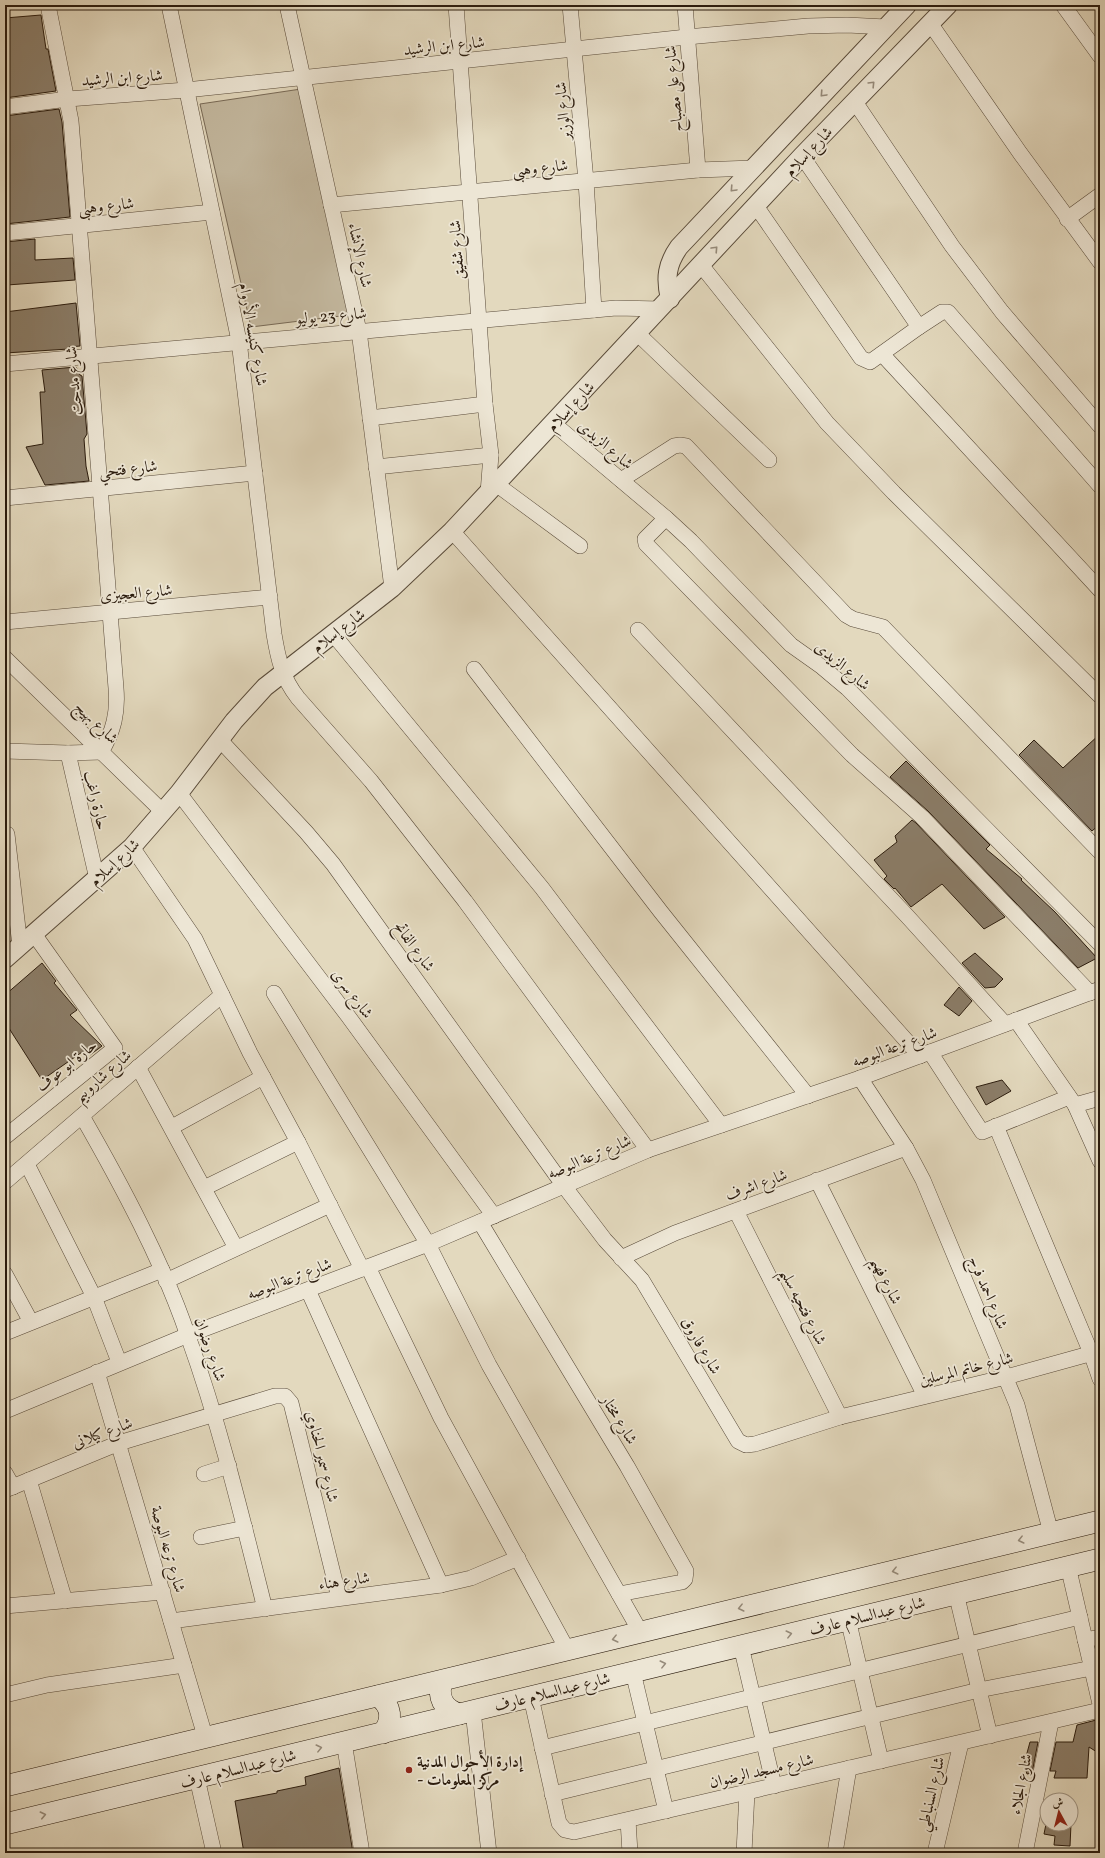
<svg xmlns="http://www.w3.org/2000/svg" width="1105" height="1858" font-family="Vollkorn,Amiri,serif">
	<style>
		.green { fill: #c4b9a0; stroke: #786a57 }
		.building { fill: #8b7e6a; stroke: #2b1c0e }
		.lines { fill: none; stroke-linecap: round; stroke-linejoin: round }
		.minor-casing { stroke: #594b3a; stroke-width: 16 }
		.tertiary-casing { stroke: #594b3a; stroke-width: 20 }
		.secondary-casing { stroke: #2b1c0e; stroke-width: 22 }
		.minor { stroke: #ede6d5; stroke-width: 15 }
		.tertiary { stroke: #ede6d5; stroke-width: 18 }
		.secondary { stroke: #ede6d5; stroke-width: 21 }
		.oneway { stroke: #968b7b }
		.poi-dot { fill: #8f2418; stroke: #ede6d5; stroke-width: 1.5 }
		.labels { text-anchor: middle; stroke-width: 3.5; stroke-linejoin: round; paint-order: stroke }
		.street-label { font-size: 16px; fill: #2b1c0e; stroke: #ede6d5 }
		.poi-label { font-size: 16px; font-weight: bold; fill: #2b1c0e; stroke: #ede6d5; text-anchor: start }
	</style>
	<rect width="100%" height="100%" fill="#e3d9be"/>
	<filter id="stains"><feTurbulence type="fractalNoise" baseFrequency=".005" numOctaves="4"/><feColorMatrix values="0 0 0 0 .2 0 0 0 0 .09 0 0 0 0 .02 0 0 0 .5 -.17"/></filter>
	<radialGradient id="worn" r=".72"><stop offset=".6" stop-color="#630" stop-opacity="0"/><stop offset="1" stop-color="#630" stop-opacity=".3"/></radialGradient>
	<path class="green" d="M 301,89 L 349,315 L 251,327 L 200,104 Z"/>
	<g class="building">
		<path d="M 41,15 L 46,49 L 48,49 L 56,91 L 5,98 L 5,18 Z"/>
		<path d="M 59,109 L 62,122 L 70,217 L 5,224 L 5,116 Z"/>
		<path d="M 35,239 L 35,260 L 73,258 L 75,280 L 7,285 L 5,242 Z"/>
		<path d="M 76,303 L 80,346 L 69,347 L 69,349 L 5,353 L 5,312 Z"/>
		<path d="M 76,367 L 80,375 L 82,376 L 87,434 L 84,439 L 86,466 L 89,481 L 45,485 L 26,447 L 43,444 L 40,392 L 45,392 L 42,370 Z"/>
		<path d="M 1100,734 L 1100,824 L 1092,831 L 1019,755 L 1034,740 L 1063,768 Z"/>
		<path d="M 906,761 L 990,845 L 986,849 L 1022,879 L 1021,880 L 1055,912 L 1097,958 L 1078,968 L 928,811 L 890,777 Z"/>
		<path d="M 912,820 L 916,823 L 1005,917 L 984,929 L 942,884 L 911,907 L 895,888 L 894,889 L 884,879 L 887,876 L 874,860 L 897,842 L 895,836 Z"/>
		<path d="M 975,953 L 1003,979 L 995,987 L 985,988 L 962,963 Z"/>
		<path d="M 42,963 L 56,981 L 54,983 L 77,1010 L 70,1015 L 102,1046 L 90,1055 L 85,1050 L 42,1080 L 5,1022 L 5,995 Z"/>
		<path d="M 959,987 L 972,1001 L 959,1016 L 944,1005 Z"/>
		<path d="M 1002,1080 L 1011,1091 L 986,1105 L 976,1087 Z"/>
		<path d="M 1100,1719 L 1100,1754 L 1089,1747 L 1087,1778 L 1054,1778 L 1056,1771 L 1050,1771 L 1056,1742 L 1073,1742 L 1077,1725 Z"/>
		<path d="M 1030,1742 L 1038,1742 L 1032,1773 L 1027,1774 L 1024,1764 Z"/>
		<path d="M 339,1768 L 353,1853 L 244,1853 L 235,1801 L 277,1793 L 277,1791 L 306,1785 L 305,1777 Z"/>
		<path d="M 1071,1809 L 1076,1809 L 1075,1821 L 1071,1824 L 1070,1846 L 1054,1845 L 1055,1836 L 1044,1834 L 1047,1819 L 1047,1824 L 1071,1824 Z"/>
	</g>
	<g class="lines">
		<defs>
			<g id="minor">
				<path d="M 169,5 L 239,341 L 274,634 C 278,658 282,678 298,698 L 371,781 L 465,901 L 648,1150"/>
				<path d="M 287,5 L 359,331 L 392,588"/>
				<path d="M 456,5 L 485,404 L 491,455 L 488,493"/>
				<path d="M 570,5 L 586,181 L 594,310"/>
				<path d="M 685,5 L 698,170"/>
				<path d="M 1063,5 L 1100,56"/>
				<path d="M 930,23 L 1020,153 L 1100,262"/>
				<path d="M 855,102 L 952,246 L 1002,312 L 1100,426"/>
				<path d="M 5,107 L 68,99 L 186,90 L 687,37 L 808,26 L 847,25 L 886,27"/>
				<path d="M 331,205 L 698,170 L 753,168"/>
				<path d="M 756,206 L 861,358 L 870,362 L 919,327 L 802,156"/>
				<path d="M 1067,219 L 1100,195"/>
				<path d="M 5,233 L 212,212"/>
				<path d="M 701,265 L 827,423 L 894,493 L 1100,696"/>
				<path d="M 919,327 L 942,312 L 948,312 L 1100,486"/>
				<path d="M 638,334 L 769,460"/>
				<path d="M 882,354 L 1100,590"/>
				<path d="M 5,364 L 616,308 L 660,309"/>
				<path d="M 370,418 L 485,404"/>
				<path d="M 553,423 L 666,518 L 691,541 L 791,645 L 822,667 L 847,688 L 1100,944"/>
				<path d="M 376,467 L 491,455"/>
				<path d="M 621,480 L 674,446 L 680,445 L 686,446 L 846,615 L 853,619 L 883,627 L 1100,852"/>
				<path d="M 496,484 L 580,546"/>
				<path d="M 5,498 L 255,473"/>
				<path d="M 666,518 L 645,539 L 646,544 L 852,755 L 922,817 L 1090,993"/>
				<path d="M 452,531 L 920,1056"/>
				<path d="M 5,622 L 270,597"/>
				<path d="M 638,630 L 908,917 L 1005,1024"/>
				<path d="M 333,634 L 542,888 L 721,1125"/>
				<path d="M 5,658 L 163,812"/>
				<path d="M 474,669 L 661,912 L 808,1096"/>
				<path d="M 220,740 L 306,832 L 333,864 L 564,1186 L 605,1240 L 642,1280 L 738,1441 L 746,1445 L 755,1444 L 840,1417 L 1006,1377 L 1100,1351"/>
				<path d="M 5,751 L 68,753 L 101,752 C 114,731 118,712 116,688 L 71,121 L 48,5"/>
				<path d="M 68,753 L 97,879"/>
				<path d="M 179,793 L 348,1016 L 494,1216"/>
				<path d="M 7,834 L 20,946"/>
				<path d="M 132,847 L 195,939 L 250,1053 L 298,1142 L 362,1269"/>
				<path d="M 274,993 L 428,1244 L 489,1365 L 641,1633"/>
				<path d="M 1016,1020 L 1075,1105 L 1100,1161"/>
				<path d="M 930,1052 L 982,1132 L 1069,1097"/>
				<path d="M 138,1067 L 236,1248"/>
				<path d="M 860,1078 L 906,1148 L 923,1180 L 1017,1405 L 1051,1533"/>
				<path d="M 1075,1105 L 1100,1098"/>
				<path d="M 82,1116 C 121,1184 163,1262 188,1336 C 220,1425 242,1517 265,1609"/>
				<path d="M 996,1126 L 1091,1353 L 1100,1379"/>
				<path d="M 172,1127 L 263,1077"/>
				<path d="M 5,1137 L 115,1048 L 34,934"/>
				<path d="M 27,1164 L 94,1297 L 119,1362"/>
				<path d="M 817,1180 L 925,1396"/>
				<path d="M 5,1182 L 222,995"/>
				<path d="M 204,1188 L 298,1142"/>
				<path d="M 736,1211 L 840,1417"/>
				<path d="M 480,1222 L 627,1466 L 686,1571 L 685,1579 L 682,1582 L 619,1594"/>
				<path d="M 621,1258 L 675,1233 L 906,1148"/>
				<path d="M 368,1267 L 441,1418 L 568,1651"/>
				<path d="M 5,1274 L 31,1322"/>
				<path d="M 166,1281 L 330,1205"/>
				<path d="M 308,1290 L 441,1585"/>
				<path d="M 5,1333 L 162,1270"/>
				<path d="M 97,1372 L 205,1736"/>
				<path d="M 5,1411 L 188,1335 L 428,1244 L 648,1150 L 860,1078 L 1100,989"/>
				<path d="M 5,1473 L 13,1487"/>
				<path d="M 204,1474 L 229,1466"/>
				<path d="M 29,1480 L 65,1601"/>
				<path d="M 5,1490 L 119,1443 L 275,1396 L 285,1396 L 291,1403 L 339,1598"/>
				<path d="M 201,1537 L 245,1528"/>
				<path d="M 1068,1566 L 1100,1704"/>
				<path d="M 956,1593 L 990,1736"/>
				<path d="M 5,1606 L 163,1592"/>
				<path d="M 848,1619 L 881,1761"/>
				<path d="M 171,1621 L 441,1585 L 471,1578 L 518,1558"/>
				<path d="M 1085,1640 L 1100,1637"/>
				<path d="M 741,1646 L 774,1786"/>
				<path d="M 633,1672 L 666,1811"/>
				<path d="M 5,1695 L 47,1685 L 184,1665"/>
				<path d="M 531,1697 L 559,1823 L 565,1830 L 574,1832 L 1100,1710"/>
				<path d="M 473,1711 L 489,1853"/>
				<path d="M 344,1742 L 362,1853"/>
				<path d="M 542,1748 L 1080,1617"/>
				<path d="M 197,1778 L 214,1853"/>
				<path d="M 552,1794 L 979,1690 L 1092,1668"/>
				<path d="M 628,1820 L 630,1853"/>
				<path d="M 744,1853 L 747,1792"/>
				<path d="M 835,1853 L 849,1768"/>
				<path d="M 935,1853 L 961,1743"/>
				<path d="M 1025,1853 L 1051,1722"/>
			</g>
			<g id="tertiary">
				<path d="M 670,299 C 665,278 667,264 679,247 L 907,5"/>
				<path d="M 5,959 L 132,847 L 179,793 L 234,721 L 265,687 L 392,588 L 452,531 L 802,156 L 948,5"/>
			</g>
			<g id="secondary">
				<path d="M 442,1681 C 437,1697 443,1709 459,1714"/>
				<path d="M 378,1696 C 392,1706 393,1720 383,1733"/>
				<path d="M 5,1786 L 1100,1521"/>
				<path d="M 5,1824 L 1100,1559"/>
			</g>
		</defs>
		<use href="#minor" class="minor-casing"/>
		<use href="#tertiary" class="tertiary-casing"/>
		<use href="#secondary" class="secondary-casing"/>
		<use href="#minor" class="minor"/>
		<use href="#tertiary" class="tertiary"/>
		<use href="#secondary" class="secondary"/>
	</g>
	<defs><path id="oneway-chevron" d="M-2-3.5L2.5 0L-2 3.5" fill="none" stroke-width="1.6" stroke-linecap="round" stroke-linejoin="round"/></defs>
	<g class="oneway">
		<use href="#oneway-chevron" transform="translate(872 84) rotate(-46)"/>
		<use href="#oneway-chevron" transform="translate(823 94) rotate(133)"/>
		<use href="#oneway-chevron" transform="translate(733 189) rotate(133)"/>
		<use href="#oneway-chevron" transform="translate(715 249) rotate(-47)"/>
		<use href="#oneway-chevron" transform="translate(1021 1540) rotate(166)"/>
		<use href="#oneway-chevron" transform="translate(895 1571) rotate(166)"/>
		<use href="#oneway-chevron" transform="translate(741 1608) rotate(166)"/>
		<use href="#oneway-chevron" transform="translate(789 1634) rotate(-14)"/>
		<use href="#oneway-chevron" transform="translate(615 1639) rotate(166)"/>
		<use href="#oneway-chevron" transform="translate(663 1664) rotate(-14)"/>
		<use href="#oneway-chevron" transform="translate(319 1748) rotate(-14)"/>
		<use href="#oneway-chevron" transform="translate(43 1815) rotate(-13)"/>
	</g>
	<circle class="poi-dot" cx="409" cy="1770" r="4"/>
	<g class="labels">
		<g class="street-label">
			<text transform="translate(444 45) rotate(-6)" y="6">شارع ابن الرشيد</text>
			<text transform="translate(122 77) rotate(-4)" y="6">شارع ابن الرشيد</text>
			<text transform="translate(673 89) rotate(-95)" y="6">شارع على مصباح</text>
			<text transform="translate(562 111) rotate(-95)" y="6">شارع الوزير</text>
			<text transform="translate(808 151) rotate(-47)" y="6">شارع إسلام</text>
			<text transform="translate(540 167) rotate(-6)" y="6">شارع وهبى</text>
			<text transform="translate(106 205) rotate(-6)" y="6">شارع وهبى</text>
			<text transform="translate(456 250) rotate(-94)" y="6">شارع شفيق</text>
			<text transform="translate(361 255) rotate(78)" y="6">شارع الإنشاء</text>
			<text transform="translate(331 315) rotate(-5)" y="6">شارع 23 يوليو</text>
			<text transform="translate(254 334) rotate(80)" y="6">شارع كنيسه الأروام</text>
			<text transform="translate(73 381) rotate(-95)" y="6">شارع مدحت</text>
			<text transform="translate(570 406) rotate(-47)" y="6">شارع إسلام</text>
			<text transform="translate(606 444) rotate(40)" y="6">شارع الزيدى</text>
			<text transform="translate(128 468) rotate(-6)" y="6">شارع فتحي</text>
			<text transform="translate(136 592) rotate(-5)" y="6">شارع العجيزى</text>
			<text transform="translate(338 630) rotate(-37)" y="6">شارع إسلام</text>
			<text transform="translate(843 665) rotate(40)" y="6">شارع الزيدى</text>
			<text transform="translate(97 722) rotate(44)" y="6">شارع بهيج</text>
			<text transform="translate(97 800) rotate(77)" y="6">حارة راغب</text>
			<text transform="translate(114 862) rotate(-43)" y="6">شارع إسلام</text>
			<text transform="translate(415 946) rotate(54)" y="6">شارع الفاتح</text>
			<text transform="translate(353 993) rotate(53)" y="6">شارع سرى</text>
			<text transform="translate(894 1046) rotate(-20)" y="6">شارع ترعة البوصه</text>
			<text transform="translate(66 1065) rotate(-39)" y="6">حارة ابو عوف</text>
			<text transform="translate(102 1075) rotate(-41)" y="6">شارع شاروبيم</text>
			<text transform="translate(589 1156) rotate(-23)" y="6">شارع ترعة البوصه</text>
			<text transform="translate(756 1184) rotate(-20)" y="6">شارع اشرف</text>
			<text transform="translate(289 1278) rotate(-21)" y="6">شارع ترعة البوصه</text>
			<text transform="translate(887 1280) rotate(64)" y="6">شارع فهيم</text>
			<text transform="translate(989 1292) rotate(67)" y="6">شارع احمد فرج</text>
			<text transform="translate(804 1306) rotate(63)" y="6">شارع فتحيه سليم</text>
			<text transform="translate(702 1345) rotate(60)" y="6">شارع فاروق</text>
			<text transform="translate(211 1349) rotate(71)" y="6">شارع رضوان</text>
			<text transform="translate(966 1368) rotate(-14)" y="6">شارع خاتم المرسلين</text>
			<text transform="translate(620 1419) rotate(59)" y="6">شارع مختار</text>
			<text transform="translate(102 1432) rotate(-20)" y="6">شارع كيلانى</text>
			<text transform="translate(323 1456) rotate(76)" y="6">شارع سمير الحناوي</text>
			<text transform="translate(169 1549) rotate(74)" y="6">شارع ترعه البوصة</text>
			<text transform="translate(344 1580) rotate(-8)" y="6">شارع هناء</text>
			<text transform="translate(867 1615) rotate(-14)" y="6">شارع عبدالسلام عارف</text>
			<text transform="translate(552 1691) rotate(-14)" y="6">شارع عبدالسلام عارف</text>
			<text transform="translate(238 1768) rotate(-14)" y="6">شارع عبدالسلام عارف</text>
			<text transform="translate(761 1770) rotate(-13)" y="6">شارع مسجد الرضوان</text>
			<text transform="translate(1020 1784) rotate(-79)" y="6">شارع الجلاء</text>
			<text transform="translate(930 1794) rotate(-77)" y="6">شارع السنباطي</text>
		</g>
		<g class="poi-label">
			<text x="417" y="1767">إدارة الأحوال المدنية<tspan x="417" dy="18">- مركز المعلومات</tspan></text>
		</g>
	</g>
	<rect width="1105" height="1858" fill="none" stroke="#e3d9be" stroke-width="20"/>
	<rect x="6" y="6" width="1093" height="1846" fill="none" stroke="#2b1c0e" stroke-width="2"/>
	<rect x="10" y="10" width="1085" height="1838" fill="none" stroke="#2b1c0e"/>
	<g transform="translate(1059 1812) rotate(353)"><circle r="19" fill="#ede6d5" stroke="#9f9585"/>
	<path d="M0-3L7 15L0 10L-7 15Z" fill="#8f2418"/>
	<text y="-6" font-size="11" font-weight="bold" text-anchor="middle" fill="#2b1c0e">ش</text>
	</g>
	<rect width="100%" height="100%" filter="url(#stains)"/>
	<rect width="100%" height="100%" fill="url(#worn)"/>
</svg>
